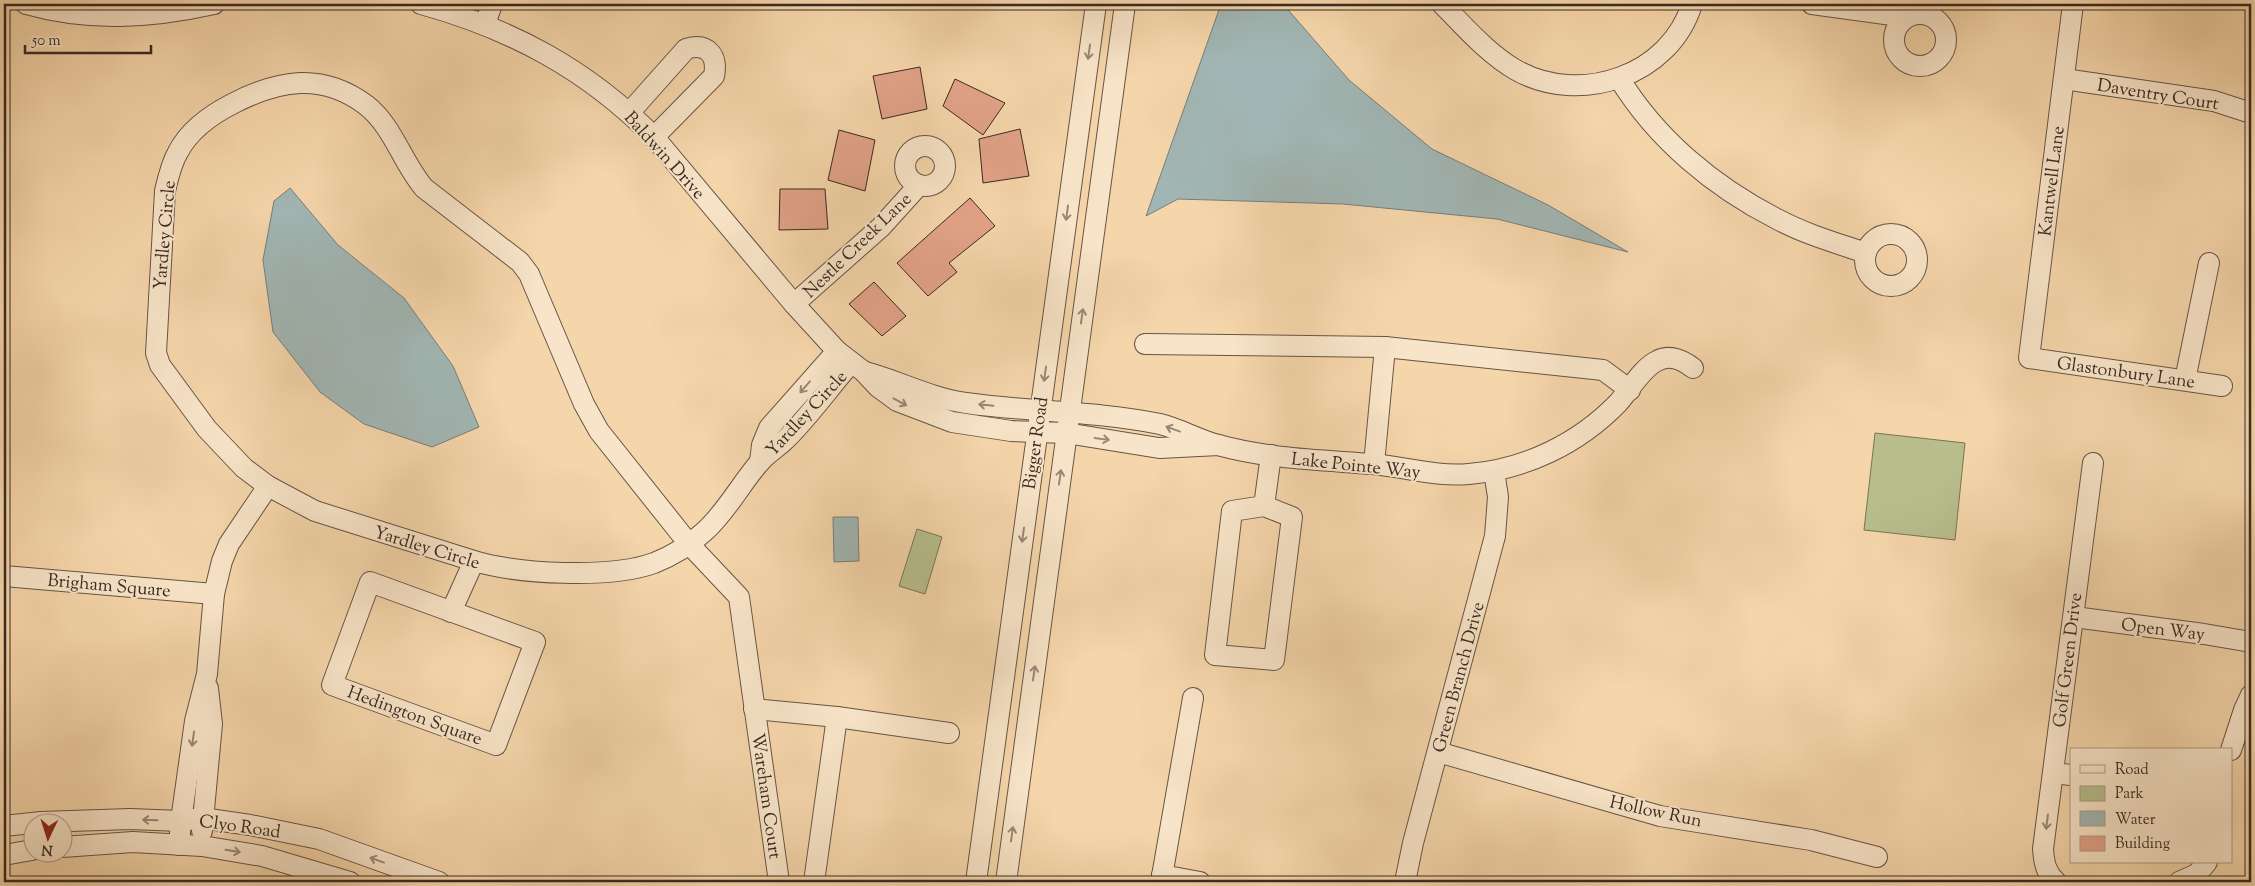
<svg xmlns="http://www.w3.org/2000/svg" width="2255" height="886" font-family="'Sorts Mill Goudy',serif">
	<style>
		.green { fill: #b7be8c; stroke: #787458 }
		.water { fill: #a1b6b4; stroke: #777e7a }
		.building { fill: #e2a288; stroke: #382a23 }
		.lines { fill: none; stroke-linecap: round; stroke-linejoin: round }
		.minor-casing { stroke: #675545; stroke-width: 22 }
		.minor { stroke: #f8e4c8; stroke-width: 20 }
		.oneway { stroke: #988776 }
		.labels { text-anchor: middle; stroke-width: 4; stroke-linejoin: round; paint-order: stroke }
		.street-label { font-size: 18px; fill: #382a23; stroke: #f8e4c8 }
	</style>
	<rect width="100%" height="100%" fill="#f5d5aa"/>
	<filter id="stains"><feTurbulence type="fractalNoise" baseFrequency=".004" numOctaves="4"/><feColorMatrix values="0 0 0 0 .2 0 0 0 0 .09 0 0 0 0 .02 0 0 0 .5 -.17"/></filter>
	<radialGradient id="worn" r=".72"><stop offset=".6" stop-color="#630" stop-opacity="0"/><stop offset="1" stop-color="#630" stop-opacity=".3"/></radialGradient>
	<g class="green">
		<path d="M 1875,433 L 1965,443 L 1955,540 L 1864,530 Z"/>
		<path d="M 917,529 L 942,537 L 925,594 L 899,586 Z"/>
	</g>
	<g class="water">
		<path d="M 1221,4 L 1283,4 L 1349,80 L 1432,149 L 1548,205 L 1628,252 L 1497,219 L 1343,204 L 1178,199 L 1146,216 Z"/>
		<path d="M 290,188 L 338,245 L 404,298 L 453,366 L 479,427 L 432,447 L 364,424 L 320,392 L 273,332 L 263,260 L 274,201 Z"/>
		<path d="M 833,517 L 858,517 L 859,561 L 834,562 Z"/>
	</g>
	<g class="building">
		<path d="M 920,67 L 927,109 L 882,119 L 873,76 Z"/>
		<path d="M 955,79 L 1005,103 L 983,135 L 943,106 Z"/>
		<path d="M 1020,129 L 1029,176 L 983,183 L 979,139 Z"/>
		<path d="M 839,130 L 875,140 L 865,191 L 828,180 Z"/>
		<path d="M 780,189 L 825,189 L 828,229 L 779,230 Z"/>
		<path d="M 970,198 L 995,226 L 949,263 L 957,272 L 928,296 L 897,263 Z"/>
		<path d="M 874,282 L 906,316 L 882,336 L 849,304 Z"/>
	</g>
	<g class="lines">
		<defs>
			<g id="minor">
				<path d="M 26,4 C 89,22 151,18 214,4"/>
				<path d="M 421,4 C 512,29 588,70 654,137 L 794,304 L 837,351 L 863,371 L 878,387 L 897,401 L 952,422 L 1011,431 L 1066,433 L 1159,448 L 1219,445"/>
				<path d="M 1442,4 C 1465,27 1488,54 1516,70 C 1580,106 1670,76 1692,4"/>
				<path d="M 1812,4 L 1907,17"/>
				<path d="M 2073,4 L 2029,358 L 2222,386"/>
				<circle cx="1920" cy="40" r="26"/>
				<path d="M 485,24 L 492,4"/>
				<path d="M 1619,78 C 1656,139 1714,187 1777,219 C 1805,234 1836,243 1866,253"/>
				<path d="M 2064,79 L 2214,101 L 2251,113"/>
				<path d="M 629,113 L 686,49 C 708,42 718,56 714,76 L 654,137"/>
				<circle cx="925" cy="166" r="20"/>
				<circle cx="1891" cy="260" r="26"/>
				<path d="M 794,304 L 881,227 L 919,185"/>
				<path d="M 1145,344 L 1385,347 L 1603,370 L 1630,390"/>
				<path d="M 865,372 C 899,381 930,398 966,403 C 1030,412 1096,411 1160,424 C 1180,429 1199,440 1218,445 C 1269,459 1321,460 1372,464 C 1405,467 1436,477 1469,474 C 1526,469 1578,444 1618,403 C 1629,391 1643,367 1657,361 C 1669,354 1683,360 1693,368"/>
				<path d="M 2185,380 L 2209,263"/>
				<path d="M 760,462 L 762,445 L 769,428 L 837,351"/>
				<path d="M 1374,464 L 1385,347"/>
				<path d="M 1264,506 L 1232,511 L 1215,655 L 1274,660 L 1292,517 L 1264,506 L 1271,455"/>
				<path d="M 4,576 L 214,594"/>
				<path d="M 370,582 L 535,642 L 496,745 L 332,685 Z"/>
				<path d="M 451,612 L 474,561"/>
				<path d="M 2074,617 L 2204,634 L 2251,642"/>
				<path d="M 754,709 L 837,717 L 949,733"/>
				<path d="M 2231,750 L 2244,710 L 2251,695"/>
				<path d="M 1438,752 L 1660,816 L 1811,840 L 1877,857"/>
				<path d="M 2053,773 L 2071,775"/>
				<path d="M 4,826 L 41,822 L 130,819 L 181,821 L 202,818 L 250,825 L 319,839 L 439,882"/>
				<path d="M 202,831 L 212,724 L 208,688"/>
				<path d="M 179,845 L 181,821 L 195,721 L 207,674 L 214,594 L 222,561 L 229,544 L 268,486"/>
				<path d="M 62,847 L 133,842 L 202,846 L 262,856 L 350,882"/>
				<path d="M 4,855 L 32,850"/>
				<path d="M 1162,875 L 1200,882"/>
				<path d="M 779,882 L 739,597 L 689,544 L 599,431 L 584,404 L 529,274 L 520,262 L 424,188 C 402,162 393,126 366,105 C 322,72 279,80 234,103 C 212,114 190,129 178,152 C 171,164 168,178 165,191 L 156,353 L 160,365 L 207,429 L 244,468 L 268,486 L 315,511 L 474,561 C 519,574 610,579 654,563 C 672,556 691,544 705,531 C 727,511 740,485 759,463 C 766,454 777,448 785,440 C 808,418 829,388 851,363"/>
				<path d="M 814,882 L 837,717"/>
				<path d="M 976,882 L 1096,4"/>
				<path d="M 1006,882 L 1125,4"/>
				<path d="M 1161,882 L 1193,698"/>
				<path d="M 1405,882 L 1413,843 L 1495,536 L 1498,497 L 1494,471"/>
				<path d="M 2056,882 C 2046,873 2044,863 2043,849 L 2093,463"/>
				<path d="M 2179,882 L 2197,874 L 2207,862"/>
			</g>
		</defs>
		<use href="#minor" class="minor-casing"/>
		<use href="#minor" class="minor"/>
	</g>
	<defs><path id="oneway-shaft" d="M-6 0H5M1.5-3L5.5 0L1.5 3" fill="none" stroke-width="1.6" stroke-linecap="round" stroke-linejoin="round" transform="scale(1.25)"/></defs>
	<g class="oneway">
		<use href="#oneway-shaft" transform="translate(1089 52) rotate(98)"/>
		<use href="#oneway-shaft" transform="translate(1067 213) rotate(98)"/>
		<use href="#oneway-shaft" transform="translate(1082 316) rotate(-82)"/>
		<use href="#oneway-shaft" transform="translate(1045 374) rotate(98)"/>
		<use href="#oneway-shaft" transform="translate(805 387) rotate(131)"/>
		<use href="#oneway-shaft" transform="translate(900 402) rotate(28)"/>
		<use href="#oneway-shaft" transform="translate(986 405) rotate(-174)"/>
		<use href="#oneway-shaft" transform="translate(1173 429) rotate(-160)"/>
		<use href="#oneway-shaft" transform="translate(1102 439) rotate(8)"/>
		<use href="#oneway-shaft" transform="translate(1060 477) rotate(-82)"/>
		<use href="#oneway-shaft" transform="translate(1023 535) rotate(98)"/>
		<use href="#oneway-shaft" transform="translate(1034 673) rotate(-82)"/>
		<use href="#oneway-shaft" transform="translate(193 739) rotate(98)"/>
		<use href="#oneway-shaft" transform="translate(150 820) rotate(-178)"/>
		<use href="#oneway-shaft" transform="translate(2047 822) rotate(97)"/>
		<use href="#oneway-shaft" transform="translate(1012 834) rotate(-82)"/>
		<use href="#oneway-shaft" transform="translate(233 851) rotate(10)"/>
		<use href="#oneway-shaft" transform="translate(377 860) rotate(-160)"/>
	</g>
	<g class="labels">
		<g class="street-label">
			<text transform="translate(2158 94) rotate(9)" y="6">Daventry Court</text>
			<text transform="translate(665 155) rotate(48)" y="6">Baldwin Drive</text>
			<text transform="translate(2051 181) rotate(-83)" y="6">Kantwell Lane</text>
			<text transform="translate(164 235) rotate(-85)" y="6">Yardley Circle</text>
			<text transform="translate(857 245) rotate(-44)" y="6">Nestle Creek Lane</text>
			<text transform="translate(2126 372) rotate(8)" y="6">Glastonbury Lane</text>
			<text transform="translate(806 413) rotate(-47)" y="6">Yardley Circle</text>
			<text transform="translate(1035 443) rotate(-82)" y="6">Bigger Road</text>
			<text transform="translate(1356 465) rotate(6)" y="6">Lake Pointe Way</text>
			<text transform="translate(427 547) rotate(17)" y="6">Yardley Circle</text>
			<text transform="translate(109 585) rotate(5)" y="6">Brigham Square</text>
			<text transform="translate(2163 629) rotate(7)" y="6">Open Way</text>
			<text transform="translate(2067 660) rotate(-83)" y="6">Golf Green Drive</text>
			<text transform="translate(1458 677) rotate(-75)" y="6">Green Branch Drive</text>
			<text transform="translate(415 715) rotate(20)" y="6">Hedington Square</text>
			<text transform="translate(767 796) rotate(82)" y="6">Wareham Court</text>
			<text transform="translate(1656 811) rotate(12)" y="6">Hollow Run</text>
			<text transform="translate(240 826) rotate(8)" y="6">Clyo Road</text>
		</g>
	</g>
	<rect width="2255" height="886" fill="none" stroke="#f5d5aa" stroke-width="20"/>
	<rect x="5" y="5" width="2245" height="876" fill="none" stroke="#382a23" stroke-width="2.5"/>
	<rect x="10" y="10" width="2235" height="866" fill="none" stroke="#382a23"/>
	<rect x="2070" y="748" width="162" height="115" fill="#f8e4c8" stroke="#ab9a86"/>
	<rect x="2080" y="765" width="25" height="8" fill="#f8e4c8" stroke="#ab9a86"/>
	<text x="2115" y="774" font-size="15" fill="#382a23">Road</text>
	<rect x="2080" y="786" width="25" height="15" fill="#b7be8c" stroke="#ab9a86"/>
	<text x="2115" y="798" font-size="15" fill="#382a23">Park</text>
	<rect x="2080" y="811" width="25" height="15" fill="#a1b6b4" stroke="#ab9a86"/>
	<text x="2115" y="824" font-size="15" fill="#382a23">Water</text>
	<rect x="2080" y="836" width="25" height="15" fill="#e2a288" stroke="#ab9a86"/>
	<text x="2115" y="848" font-size="15" fill="#382a23">Building</text>
	<g transform="translate(48 838) rotate(184)"><circle r="24" fill="#f8e4c8" stroke="#ab9a86"/>
	<path d="M0-4L9 19L0 12L-9 19Z" fill="#8f2418"/>
	<text y="-8" font-size="14" font-weight="bold" text-anchor="middle" fill="#382a23">N</text>
	</g>
	<path d="M25 45v8h126v-8" fill="none" stroke="#382a23" stroke-width="2.5"/>
	<text x="32" y="45" font-size="15" fill="#382a23" stroke="#f8e4c8" stroke-width="4" paint-order="stroke">50 m</text>
	<rect width="100%" height="100%" filter="url(#stains)"/>
	<rect width="100%" height="100%" fill="url(#worn)"/>
</svg>
